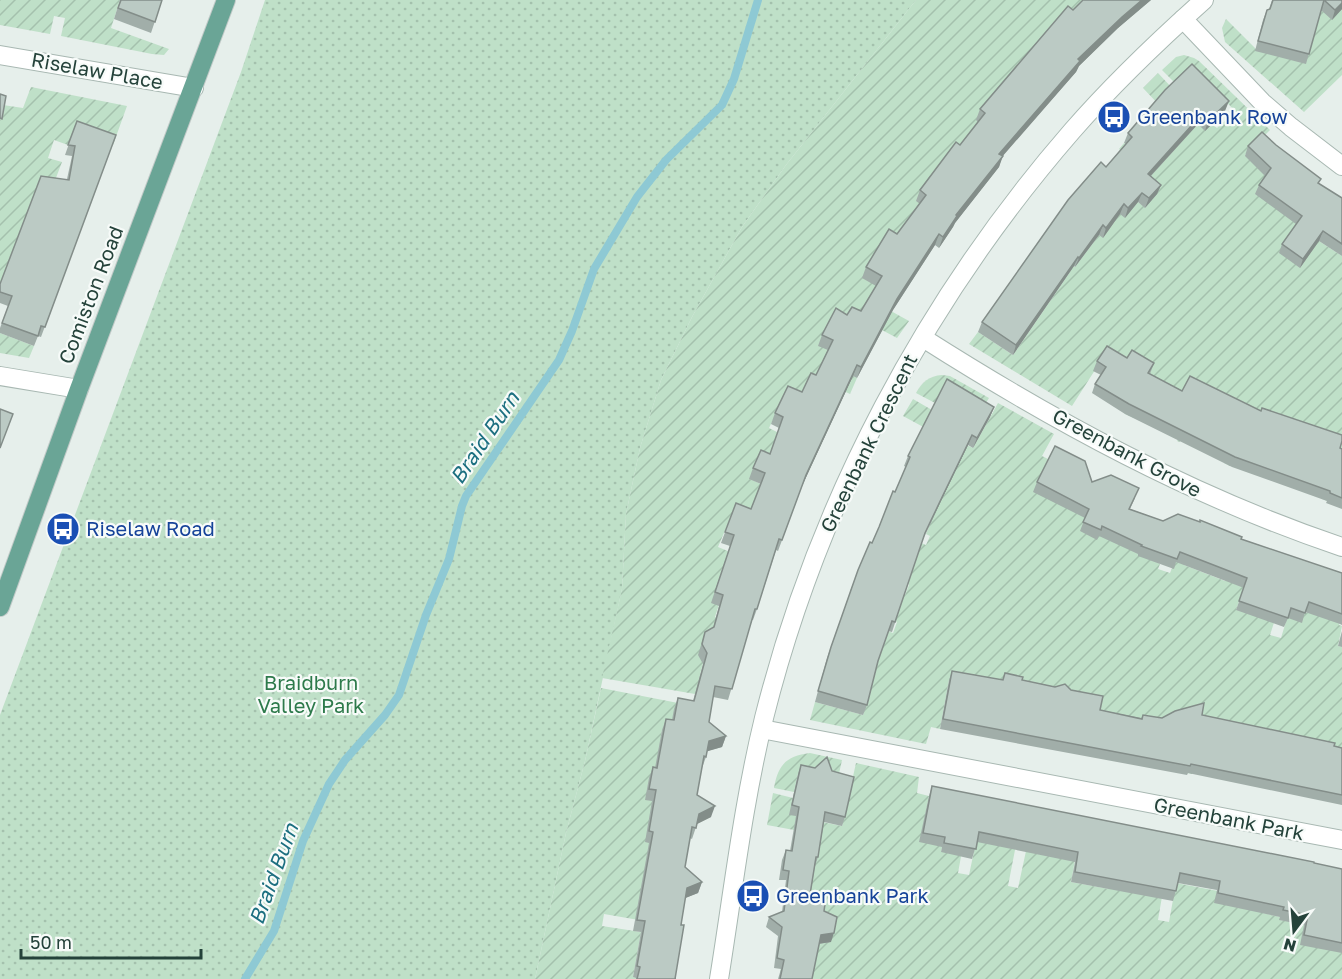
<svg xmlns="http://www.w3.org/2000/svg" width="1342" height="979" font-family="'Golos Text',sans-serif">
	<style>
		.park { fill: url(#park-dots) }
		.garden { fill: url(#garden-furrows) }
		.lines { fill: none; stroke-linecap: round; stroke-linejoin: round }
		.stream { stroke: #8ec9d4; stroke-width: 8 }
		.minor-casing { stroke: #a8b8b2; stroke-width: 20 }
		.major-casing { stroke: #c2cac8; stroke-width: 20 }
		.minor { stroke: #fff; stroke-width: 18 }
		.major { stroke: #6aa596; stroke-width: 18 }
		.wall { fill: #a1aea9 }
		.shaded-wall { fill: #838d89 }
		.building { fill: #bbcac4; stroke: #838d89; stroke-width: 1.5 }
		.labels { text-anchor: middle; stroke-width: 4.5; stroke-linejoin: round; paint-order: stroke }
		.street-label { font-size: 20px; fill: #24423a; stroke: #f7fbf9 }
		.transit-label { font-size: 20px; fill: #164399; stroke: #f7fbf9; text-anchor: start }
		.park-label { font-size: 20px; fill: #2d7a4b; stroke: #f7fbf9 }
		.water-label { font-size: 21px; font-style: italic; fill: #1c6f80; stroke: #f7fbf9 }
	</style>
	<defs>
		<pattern id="park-dots" width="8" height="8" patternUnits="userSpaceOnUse" patternTransform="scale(1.5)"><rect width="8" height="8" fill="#bfe0c8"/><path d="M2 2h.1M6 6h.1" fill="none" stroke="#a4c1ad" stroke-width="1.8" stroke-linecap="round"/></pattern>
		<pattern id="garden-furrows" width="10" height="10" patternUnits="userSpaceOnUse" patternTransform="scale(1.5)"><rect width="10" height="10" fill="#bfe0c8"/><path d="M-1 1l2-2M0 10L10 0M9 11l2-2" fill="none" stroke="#a4c1ad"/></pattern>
	</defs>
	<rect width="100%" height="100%" fill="#e6efeb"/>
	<path class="park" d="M 265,0 L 916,0 L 786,165 L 742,227 L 692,317 L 661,380 L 640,448 L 626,514 L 622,589 L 585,761 L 566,833 L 535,979 L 0,979 L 0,715 L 241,72 Z"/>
	<g class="garden">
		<path d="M 0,0 L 120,0 L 111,28 L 169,49 L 164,55 L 152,54 L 61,36 L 65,18 L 54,16 L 50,34 L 0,25 Z"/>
		<path d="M 916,0 L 1102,0 L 1122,24 L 1118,28 L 1098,7 L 1069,21 L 1062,15 L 1052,24 L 1071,44 L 991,133 L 922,206 L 871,300 L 909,321 L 897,338 L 850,313 L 825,361 L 857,378 L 850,394 L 817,378 L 798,403 L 784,397 L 769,428 L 783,435 L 777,449 L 771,450 L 767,461 L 750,479 L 763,485 L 747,520 L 732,514 L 718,547 L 735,554 L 722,569 L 717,586 L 724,589 L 715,617 L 749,628 L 704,660 L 700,674 L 708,677 L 695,694 L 602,678 L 622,589 L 626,514 L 640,448 L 661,380 L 692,317 L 742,227 L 786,165 Z"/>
		<path d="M 1315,5 L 1342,9 L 1342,75 L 1304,112 L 1225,42 L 1222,28 L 1226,19 L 1258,51 Z"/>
		<path d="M 1184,55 L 1194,58 L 1199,61 L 1270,130 L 1245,155 L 1274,156 L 1319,241 L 1342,256 L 1342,486 L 1327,501 L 1322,499 L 1334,465 L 1230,466 L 1224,463 L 1246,415 L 1190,424 L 1180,442 L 1177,441 L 1193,408 L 1178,400 L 1141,404 L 1134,418 L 1125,414 L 1104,356 L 1072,406 L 969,344 L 978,332 L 1013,355 L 1070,272 L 1036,248 L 1040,241 L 1075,267 L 1099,235 L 1103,237 L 1109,228 L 1094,217 L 1138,202 L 1146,208 L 1123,152 L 1119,149 L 1124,143 L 1155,171 L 1161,107 L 1143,88 L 1158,73 L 1173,89 L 1197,123 L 1212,124 L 1217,128 L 1229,117 L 1227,114 L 1232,108 L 1223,98 L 1177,85 L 1162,70 L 1176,57 Z"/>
		<path d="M 31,87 L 127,106 L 113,145 L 74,131 L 68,145 L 54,140 L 48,158 L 62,162 L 51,191 L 19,234 L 0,284 L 0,121 L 3,105 L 23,108 Z"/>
		<path d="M 0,333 L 34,346 L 29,358 L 0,353 Z"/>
		<path d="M 942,375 L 950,376 L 989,398 L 981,411 L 935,403 L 916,393 C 922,382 929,376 942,375 Z"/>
		<path d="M 913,399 L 932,410 L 924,424 L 973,448 L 998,403 L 1054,434 L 1042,456 L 1096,483 L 1103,528 L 1160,564 L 1158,569 L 1170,573 L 1187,533 L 1184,565 L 1225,581 L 1251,568 L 1236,610 L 1292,567 L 1270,635 L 1281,638 L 1287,618 L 1342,603 L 1342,616 L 1339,625 L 1342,626 L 1338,646 L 1342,647 L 1342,772 L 1199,738 L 1192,774 L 1187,773 L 1167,733 L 949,680 L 940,729 L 931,727 L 926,744 L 810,720 L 815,702 L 863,715 L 876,671 L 827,658 L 880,628 L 893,633 L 897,622 L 884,618 L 888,604 L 850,591 L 852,586 L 856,586 L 859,578 L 905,595 L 909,585 L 881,526 L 926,545 L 930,536 L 926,534 L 939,503 L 927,429 L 903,416 Z"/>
		<path d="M 601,688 L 709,709 L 670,731 L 662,730 L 652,801 L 683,849 L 679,927 L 604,914 L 602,926 L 641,932 L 633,977 L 642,979 L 535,979 L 566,833 L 585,761 Z"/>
		<path d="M 810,753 L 842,760 L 837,783 L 798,774 L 794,792 L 774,788 C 778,765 786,756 810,753 Z"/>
		<path d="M 856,763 L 919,777 L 917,793 L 929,796 L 920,842 L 944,836 L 941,852 L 962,851 L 958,873 L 969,875 L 976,842 L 1022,814 L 1008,886 L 1018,888 L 1026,851 L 1081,827 L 1071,882 L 1109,889 L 1171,844 L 1158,920 L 1169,922 L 1176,883 L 1265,900 L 1263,913 L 1280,917 L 1280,920 L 1342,930 L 1342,979 L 810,979 L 780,972 L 798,903 L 782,900 L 784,892 L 803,895 L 794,830 L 767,825 L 773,793 L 793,798 L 817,821 L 842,826 Z"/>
	</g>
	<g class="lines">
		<path class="stream" d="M 245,979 L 274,931 L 303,841 L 329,784 L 345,760 L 385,715 L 399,695 L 426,615 L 449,559 L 462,506 L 466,496 L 559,360 L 572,331 L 594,269 L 637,197 L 666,160 L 722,105 L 734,79 L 758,0"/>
		<defs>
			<g id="minor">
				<path d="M 1183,19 L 1262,102 L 1291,127 L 1342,166"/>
				<path d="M 0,55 L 194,88"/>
				<path d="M 923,338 C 1055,422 1193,497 1342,547"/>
				<path d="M 0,376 L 79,389"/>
				<path d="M 762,729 L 1342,840"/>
				<path d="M 719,979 C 733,892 743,804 764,718 C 818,502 926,299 1072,131 C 1113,84 1158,41 1204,0"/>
			</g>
			<path id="major" d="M 0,607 L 79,389 L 226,0"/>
		</defs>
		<use href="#minor" class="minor-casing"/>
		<use href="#major" class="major-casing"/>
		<use href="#minor" class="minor"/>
		<use href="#major" class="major"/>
	</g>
	<g class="wall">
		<path d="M 120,0 L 162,0 L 151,33 L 114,19 Z"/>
		<path d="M 1083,0 L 1151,0 L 1118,28 L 1079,66 L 1076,72 L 1002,156 L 999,167 L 955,223 L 953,227 L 939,248 L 935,245 L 893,310 L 857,378 L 853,376 L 802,486 L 778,551 L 776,550 L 757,609 L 753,620 L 752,620 L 728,700 L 713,697 L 709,722 L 726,736 L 722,747 L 707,751 L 706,757 L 702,768 L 697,795 L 711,817 L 697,824 L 692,839 L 690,838 L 685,867 L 702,882 L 698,893 L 685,898 L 681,925 L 675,979 L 676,979 L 636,979 L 636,978 L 633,977 L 641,932 L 633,931 L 649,843 L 645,842 L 652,801 L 645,800 L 649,778 L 653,767 L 655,768 L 662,730 L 666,719 L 672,720 L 674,709 L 678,698 L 693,701 L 703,664 L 698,655 L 705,632 L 713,628 L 719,606 L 711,603 L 730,546 L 721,543 L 736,503 L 751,509 L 761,484 L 749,479 L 753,468 L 770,454 L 779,428 L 771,424 L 775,413 L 802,392 L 816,375 L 828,350 L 818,346 L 822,335 L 847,315 L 861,311 L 876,286 L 862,278 L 866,267 L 897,234 L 920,204 L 916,201 L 920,190 L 960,145 L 978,122 L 976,120 L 980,109 Z"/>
		<path d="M 1272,0 L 1342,0 L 1342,9 L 1332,20 L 1321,10 L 1306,64 L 1255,51 L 1263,20 L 1267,10 L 1269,9 Z"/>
		<path d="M 1165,90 L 1225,111 L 1205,131 L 1198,124 L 1151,176 L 1161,185 L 1157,194 L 1145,208 L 1138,202 L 1125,218 L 1120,214 L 1103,238 L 1099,235 L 1075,267 L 1074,266 L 1013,355 L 978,332 L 982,322 L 1106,167 L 1126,144 L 1124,143 L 1128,133 Z"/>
		<path d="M 77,121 L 116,135 L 41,337 L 38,336 L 34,346 L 0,333 L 0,328 L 8,306 L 0,303 L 0,284 L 67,179 L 72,156 L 65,155 Z"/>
		<path d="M 1276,145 L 1319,184 L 1342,198 L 1342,256 L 1319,241 L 1300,268 L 1279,253 L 1282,244 L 1296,224 L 1255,194 L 1259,185 L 1265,176 L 1245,156 L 1248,146 Z"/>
		<path d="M 1127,358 L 1154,363 L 1150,374 L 1182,391 L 1261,411 L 1342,449 L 1342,509 L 1326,503 L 1327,501 L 1232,467 L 1125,414 L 1092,393 L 1095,384 L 1101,375 L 1093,371 L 1097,361 Z"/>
		<path d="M 994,407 L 990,417 L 973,448 L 968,445 L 940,503 L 922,541 L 892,632 L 888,631 L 878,661 L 867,705 L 863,715 L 815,702 L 827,658 L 858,570 L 872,543 L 906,467 L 904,466 L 908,456 Z"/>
		<path d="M 1037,482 L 1092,482 L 1135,498 L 1130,509 L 1163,521 L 1241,539 L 1342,573 L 1342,625 L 1340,624 L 1305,612 L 1302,623 L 1288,618 L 1284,627 L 1236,610 L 1244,588 L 1176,562 L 1174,569 L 1138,556 L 1138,554 L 1099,536 L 1097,540 L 1080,531 L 1085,518 L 1033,492 Z"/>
		<path d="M 1342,631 L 1342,647 L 1338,646 Z"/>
		<path d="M 952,671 L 1002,680 L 1005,673 L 1022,680 L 1071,690 L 1100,710 L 1141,718 L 1162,718 L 1202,715 L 1342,748 L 1342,805 L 1188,773 L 1187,775 L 940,729 L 949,680 Z"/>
		<path d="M 801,765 L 845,817 L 842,826 L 824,822 L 818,857 L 815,866 L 809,901 L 824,911 L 831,942 L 819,944 L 812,979 L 778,979 L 781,969 L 774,968 L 778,936 L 766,927 L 769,917 L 782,912 L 786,880 L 779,880 L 782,860 L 786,850 L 790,851 L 796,816 L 789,815 L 798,774 Z"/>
		<path d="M 932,786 L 1342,869 L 1342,953 L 1300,945 L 1304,925 L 1279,920 L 1280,917 L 1214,903 L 1217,890 L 1178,883 L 1173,901 L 1071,882 L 1075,862 L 977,842 L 972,859 L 941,852 L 942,847 L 919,842 L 929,796 Z"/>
	</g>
	<g class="shaded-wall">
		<path d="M 1142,0 L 1151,0 L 1118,28 L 1079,66 L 1076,72 L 995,165 L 999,154 L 1078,59 L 1122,17 Z"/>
		<path d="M 1342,3 L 1342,9 L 1332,20 L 1335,10 Z"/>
		<path d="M 1229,101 L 1225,111 L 1205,131 L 1208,121 Z"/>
		<path d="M 1202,114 L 1198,124 L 1144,183 L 1148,174 Z"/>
		<path d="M 1003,156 L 999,167 L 955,223 L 953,227 L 939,248 L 943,237 L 956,215 Z"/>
		<path d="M 1161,185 L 1157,194 L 1145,208 L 1149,198 Z"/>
		<path d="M 1142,193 L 1138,202 L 1125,218 L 1128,208 Z"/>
		<path d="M 1124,204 L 1120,214 L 1103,238 L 1106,228 Z"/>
		<path d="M 1103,225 L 1099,235 L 1075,267 L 1079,258 Z"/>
		<path d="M 1323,231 L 1319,241 L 1300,268 L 1303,259 Z"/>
		<path d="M 939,234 L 935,245 L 893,310 L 857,378 L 861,367 L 897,299 Z"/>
		<path d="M 1078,257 L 1074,266 L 1013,355 L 1016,345 Z"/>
		<path d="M 857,365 L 853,376 L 802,486 L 778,551 L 806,475 Z"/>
		<path d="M 994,407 L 990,417 L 973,448 L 977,438 Z"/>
		<path d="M 972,435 L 968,445 L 940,503 L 921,544 L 944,493 Z"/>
		<path d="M 726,736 L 722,747 L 705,752 L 709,741 Z"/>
		<path d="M 715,806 L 711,817 L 695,825 L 699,814 Z"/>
		<path d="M 702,882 L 698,893 L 683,899 L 687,888 Z"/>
		<path d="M 834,933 L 831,942 L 817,944 L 821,935 Z"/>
	</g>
	<g class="building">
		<path d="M 121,0 L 162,0 L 155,22 L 118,8 Z"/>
		<path d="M 1083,0 L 1142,0 L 1122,17 L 1078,59 L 1080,61 L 999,154 L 1003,156 L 956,215 L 957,216 L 943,237 L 939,234 L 897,299 L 861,367 L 857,365 L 806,475 L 782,540 L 779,539 L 757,609 L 755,609 L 732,689 L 715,686 L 709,722 L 726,736 L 709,741 L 706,757 L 704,756 L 697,795 L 715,806 L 699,814 L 696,828 L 692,827 L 685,867 L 702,882 L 687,888 L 681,925 L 684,925 L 675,979 L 676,979 L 637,979 L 640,967 L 637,966 L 645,921 L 637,920 L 653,832 L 649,831 L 656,790 L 649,789 L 653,767 L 657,768 L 666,719 L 674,720 L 678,698 L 694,701 L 707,653 L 702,644 L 705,632 L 714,627 L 723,595 L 715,592 L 734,535 L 725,532 L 736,503 L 751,509 L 765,473 L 753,468 L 761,450 L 770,454 L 783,417 L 775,413 L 788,386 L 802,392 L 811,373 L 816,375 L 833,340 L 822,335 L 836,308 L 847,315 L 852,307 L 861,311 L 882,276 L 866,267 L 889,229 L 897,234 L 926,195 L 920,190 L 956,142 L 960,145 L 985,113 L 980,109 L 1068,6 L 1073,10 Z"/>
		<path d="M 1273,0 L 1324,0 L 1309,54 L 1258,41 L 1267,10 L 1270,9 Z"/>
		<path d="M 1324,0 L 1342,0 L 1342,3 L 1335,10 Z"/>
		<path d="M 1192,64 L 1229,101 L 1208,121 L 1202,114 L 1148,174 L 1161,185 L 1149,198 L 1142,193 L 1128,208 L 1124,204 L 1106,228 L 1103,225 L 1079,258 L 1078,257 L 1016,345 L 982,322 L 1068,200 L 1101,162 L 1106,167 L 1132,137 L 1128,133 L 1165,90 Z"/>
		<path d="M 0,94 L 6,96 L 2,119 L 0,118 Z"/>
		<path d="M 77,121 L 116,135 L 45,327 L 41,326 L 38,336 L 2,323 L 12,296 L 0,292 L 0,284 L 41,176 L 69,180 L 75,146 L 68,145 Z"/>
		<path d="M 1262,132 L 1276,145 L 1321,179 L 1318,183 L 1342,198 L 1342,244 L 1323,231 L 1303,259 L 1282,244 L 1302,216 L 1259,185 L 1271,168 L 1248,146 Z"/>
		<path d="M 1107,346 L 1127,358 L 1132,350 L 1154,363 L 1148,373 L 1182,391 L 1190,376 L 1261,411 L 1262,408 L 1342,435 L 1342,441 L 1340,448 L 1342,449 L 1342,498 L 1330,493 L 1330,491 L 1235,457 L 1129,404 L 1095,384 L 1106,367 L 1097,361 Z"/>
		<path d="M 947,379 L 994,407 L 977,438 L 972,435 L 944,493 L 925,533 L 895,622 L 892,621 L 878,661 L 867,705 L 818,691 L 831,647 L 858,570 L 870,542 L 872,543 L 879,527 L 893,491 L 895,492 L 910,457 L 908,456 Z"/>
		<path d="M 0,409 L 13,414 L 0,448 Z"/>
		<path d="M 1055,446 L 1085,461 L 1092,482 L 1111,475 L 1139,488 L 1129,509 L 1163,521 L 1178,514 L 1200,522 L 1200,520 L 1242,537 L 1241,539 L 1342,573 L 1342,614 L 1309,602 L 1305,613 L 1291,608 L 1288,618 L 1239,601 L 1247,578 L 1180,552 L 1177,559 L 1141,546 L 1142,545 L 1102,526 L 1101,530 L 1083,522 L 1089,509 L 1037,482 Z"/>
		<path d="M 952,671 L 1003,680 L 1005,673 L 1023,677 L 1022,680 L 1055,687 L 1065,684 L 1071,690 L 1103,696 L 1100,710 L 1142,719 L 1143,715 L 1162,718 L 1175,711 L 1204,703 L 1202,715 L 1335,743 L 1334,746 L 1342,748 L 1342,795 L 1191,764 L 1190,766 L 943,719 Z"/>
		<path d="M 827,757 L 832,771 L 854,777 L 845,817 L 825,812 L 818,857 L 816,857 L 809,901 L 825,904 L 824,911 L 837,917 L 834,933 L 821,935 L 812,979 L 780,979 L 784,960 L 777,958 L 782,927 L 769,917 L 784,911 L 789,871 L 783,870 L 786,850 L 792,851 L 799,807 L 792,805 L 801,765 L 815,768 Z"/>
		<path d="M 932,786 L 1314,862 L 1314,863 L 1342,869 L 1342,943 L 1304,935 L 1308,915 L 1283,910 L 1284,907 L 1218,893 L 1220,881 L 1180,873 L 1176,891 L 1075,872 L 1078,852 L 979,832 L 976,849 L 944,843 L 945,837 L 923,833 Z"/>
	</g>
	<defs>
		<symbol id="bus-disc" viewBox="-11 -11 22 22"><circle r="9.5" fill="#1a4fb4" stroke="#f7fbf9"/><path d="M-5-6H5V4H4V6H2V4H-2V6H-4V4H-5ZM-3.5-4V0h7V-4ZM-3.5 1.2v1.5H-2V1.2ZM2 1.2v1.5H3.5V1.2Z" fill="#fff"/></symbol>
	</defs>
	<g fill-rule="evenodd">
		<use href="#bus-disc" x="1095" y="98" width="38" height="38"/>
		<use href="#bus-disc" x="44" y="510" width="38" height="38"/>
		<use href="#bus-disc" x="734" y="877" width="38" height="38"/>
	</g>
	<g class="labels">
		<g class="street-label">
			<text transform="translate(97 71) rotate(10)" y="7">Riselaw Place</text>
			<text transform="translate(91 295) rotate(-69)" y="7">Comiston Road</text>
			<text transform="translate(869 443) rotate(-64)" y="7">Greenbank Crescent</text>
			<text transform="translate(1127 453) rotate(28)" y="7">Greenbank Grove</text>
			<text transform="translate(1229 819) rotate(11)" y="7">Greenbank Park</text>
		</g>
		<g class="transit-label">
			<text x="1137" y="124">Greenbank Row</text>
			<text x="86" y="536">Riselaw Road</text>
			<text x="776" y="903">Greenbank Park</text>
		</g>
		<g class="park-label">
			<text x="311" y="690">Braidburn<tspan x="311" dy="23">Valley Park</tspan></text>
		</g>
		<g class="water-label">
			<text transform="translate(485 438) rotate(-56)" y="7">Braid Burn</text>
			<text transform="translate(274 874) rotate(-70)" y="7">Braid Burn</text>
		</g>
	</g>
	<g transform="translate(1294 931) rotate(196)" stroke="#f7fbf9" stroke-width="4.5" paint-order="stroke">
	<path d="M0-4.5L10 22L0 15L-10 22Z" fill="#24423a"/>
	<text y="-9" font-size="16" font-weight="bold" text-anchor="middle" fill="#24423a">N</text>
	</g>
	<path d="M21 949v9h180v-9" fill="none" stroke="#24423a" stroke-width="3"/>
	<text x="30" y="949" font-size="18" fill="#24423a" stroke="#f7fbf9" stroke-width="4.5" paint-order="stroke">50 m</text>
</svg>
